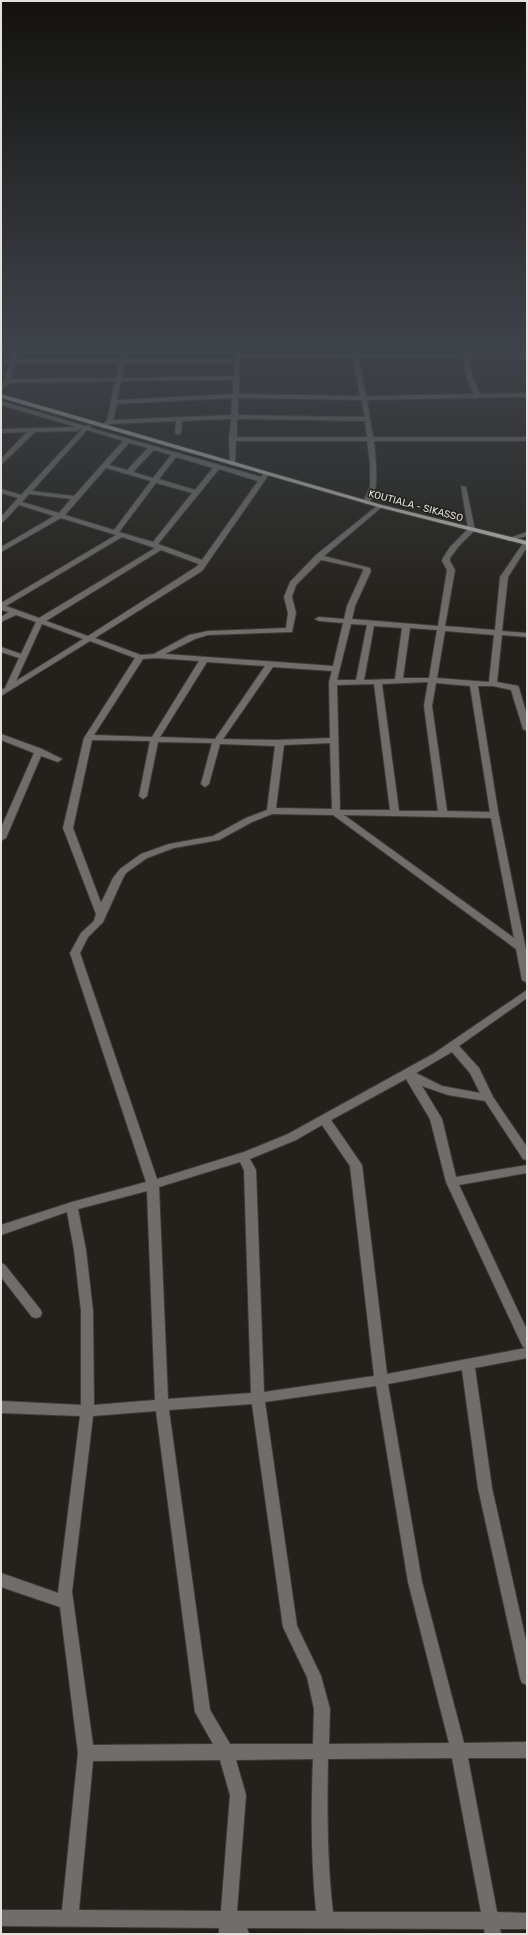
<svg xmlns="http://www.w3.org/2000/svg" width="528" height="1935" font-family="Rubik,sans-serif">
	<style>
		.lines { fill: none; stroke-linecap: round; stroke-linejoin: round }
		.minor-casing { stroke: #3e3c36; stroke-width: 2 }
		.major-casing { stroke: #3e3c36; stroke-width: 2 }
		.minor { fill: #706e6b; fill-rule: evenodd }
		.major { fill: #bfbdb6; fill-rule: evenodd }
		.labels { text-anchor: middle; stroke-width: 3; stroke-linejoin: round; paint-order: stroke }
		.far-street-label { font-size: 10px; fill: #e2e1dc; stroke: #23211b }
	</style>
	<rect width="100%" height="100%" fill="#23211b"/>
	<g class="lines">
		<defs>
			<g id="minor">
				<path d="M 14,348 L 20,348 L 16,359 L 120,359 L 122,348 L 128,348 L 126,359 L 235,359 L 235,348 L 241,348 L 241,354 L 352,355 L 351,348 L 357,348 L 358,355 L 462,355 L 461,348 L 467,348 L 468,355 L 527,355 L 527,359 L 469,359 L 472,376 L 480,394 L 527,393 L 527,397 L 367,400 L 373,437 L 527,437 L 527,441 L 374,441 C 375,455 382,497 366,504 L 363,502 L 370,487 L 370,463 L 367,441 L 236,441 L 235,464 L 230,465 L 229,439 L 231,419 L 182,421 L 181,433 L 178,435 L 175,433 L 176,421 L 111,424 L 102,428 L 99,426 L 107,421 L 115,381 L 9,383 L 1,390 L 1,384 L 4,381 L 10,363 L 1,363 L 1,359 L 11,359 ZM 240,358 L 353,358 L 360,396 L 239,394 ZM 359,358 L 463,358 L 466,376 L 474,394 L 366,396 ZM 15,363 L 119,363 L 116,378 L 10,379 ZM 125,363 L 234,363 L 234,376 L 122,378 ZM 233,380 L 233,394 L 117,400 L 121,381 ZM 232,398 L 231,415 L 113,420 L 117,404 ZM 238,398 L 361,400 L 365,417 L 238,415 ZM 237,419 L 365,421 L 367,437 L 237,437 Z"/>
				<path d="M 1,401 L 85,426 L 91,425 L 91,428 L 261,477 L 265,472 L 270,473 L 202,571 L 95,638 L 141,655 L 154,654 L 189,635 L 208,631 L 286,628 L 288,613 L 284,597 L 290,582 L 316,555 L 378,505 L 383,506 L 324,556 L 370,568 L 371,571 L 355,606 L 352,619 L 438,626 L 447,570 L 442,561 L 443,558 L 450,547 L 468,529 L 461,486 L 466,487 L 475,530 L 459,546 L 450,558 L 450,561 L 455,570 L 445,626 L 495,630 L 500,577 L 524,542 L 527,541 L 527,547 L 508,577 L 502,631 L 527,633 L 527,637 L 502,635 L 497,682 L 518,686 L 519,688 L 527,715 L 527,731 L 523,729 L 511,690 L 493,686 L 478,686 L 498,811 L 527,955 L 527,983 L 522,980 L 516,949 L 333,815 L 272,814 L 252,822 L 219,840 L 174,848 L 147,858 L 126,873 L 123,878 L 103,922 L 88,937 L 80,953 L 157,1179 L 244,1152 L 288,1134 L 433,1054 L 527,990 L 527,998 L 459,1046 L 479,1068 L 493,1097 L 527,1147 L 527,1160 L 523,1159 L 485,1101 L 448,1095 L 422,1086 L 442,1119 L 456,1177 L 527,1165 L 527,1173 L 459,1185 L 527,1330 L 527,1358 L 475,1368 L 492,1488 L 527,1645 L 527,1685 L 522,1683 L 520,1678 L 478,1488 L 462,1370 L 388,1384 L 422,1582 L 464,1743 L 527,1742 L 527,1758 L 468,1758 L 497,1912 L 527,1913 L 527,1929 L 500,1929 L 501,1934 L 485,1934 L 484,1929 L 247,1928 L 249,1934 L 219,1934 L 219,1928 L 1,1926 L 1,1910 L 62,1910 L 78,1753 L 60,1607 L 1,1587 L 1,1573 L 58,1593 L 80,1416 L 1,1413 L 1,1401 L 81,1405 L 81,1311 L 74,1250 L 67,1212 L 1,1235 L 1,1225 L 72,1202 L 146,1182 L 70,953 L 81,933 L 94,921 L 96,914 L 63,828 L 84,738 L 135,658 L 90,641 L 1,696 L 1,690 L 5,688 L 19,658 L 1,652 L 1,647 L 21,654 L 36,622 L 16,615 L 1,622 L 1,617 L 9,612 L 1,610 L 1,603 L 116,535 L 61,518 L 1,552 L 1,547 L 54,516 L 19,505 L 3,522 L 1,523 L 1,517 L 18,498 L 1,493 L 1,489 L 21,495 L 82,429 L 80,428 L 79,430 L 77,431 L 35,432 L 1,465 L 1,459 L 27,432 L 1,433 L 1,429 L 76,427 L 1,405 ZM 87,430 L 123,441 L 74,496 L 32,491 ZM 129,443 L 148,448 L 127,470 L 109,465 ZM 154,450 L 171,455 L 153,478 L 133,472 ZM 176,457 L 213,468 L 195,490 L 159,479 ZM 106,468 L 151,481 L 114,530 L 65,515 ZM 219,469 L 258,481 L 202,560 L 158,544 ZM 156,483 L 192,493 L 153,542 L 119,532 ZM 29,494 L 71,499 L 59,513 L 22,502 ZM 122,537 L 155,548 L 39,618 L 6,606 ZM 161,550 L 199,564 L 196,567 L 88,636 L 46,621 ZM 321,560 L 363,569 L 363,571 L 347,606 L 344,619 L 319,617 L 315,619 L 319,621 L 343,623 L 333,666 L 165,654 L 195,639 L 208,635 L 292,632 L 296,613 L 292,597 L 296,585 ZM 42,624 L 83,639 L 16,681 ZM 351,624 L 367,625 L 356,680 L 337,680 ZM 374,626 L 402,628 L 395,679 L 364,680 ZM 410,628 L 437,630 L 429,678 L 403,678 ZM 445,631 L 494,635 L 489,682 L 437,678 ZM 156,658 L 199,661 L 152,737 L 94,735 L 143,659 ZM 207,662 L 265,666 L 215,739 L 160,737 ZM 273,667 L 332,671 L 329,682 L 330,738 L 275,740 L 223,739 ZM 428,682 L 424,706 L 438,811 L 399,811 L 382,684 ZM 436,683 L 470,686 L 490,812 L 447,811 L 432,706 ZM 374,684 L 390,810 L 340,810 L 337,685 ZM 92,740 L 150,741 L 139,796 L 143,799 L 147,796 L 158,742 L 212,743 L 201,784 L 205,787 L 209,784 L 220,744 L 275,746 L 267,810 L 246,818 L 213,836 L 169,844 L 141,854 L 120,869 L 113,878 L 101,903 L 73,828 ZM 330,743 L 332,809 L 276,808 L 284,745 ZM 344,815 L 491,818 L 514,938 ZM 452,1052 L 470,1073 L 480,1093 L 442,1086 L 416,1073 ZM 406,1079 L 430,1119 L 446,1182 L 521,1343 L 523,1347 L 526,1348 L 387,1374 L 362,1165 L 331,1120 ZM 322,1125 L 350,1166 L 374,1376 L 264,1392 L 256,1170 L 250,1159 L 296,1140 ZM 240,1162 L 244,1170 L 251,1393 L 168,1399 L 159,1187 ZM 147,1191 L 155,1400 L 94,1405 L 93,1311 L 86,1250 L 78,1209 ZM 376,1386 L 408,1582 L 449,1743 L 329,1744 L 330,1709 L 321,1676 L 297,1626 L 265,1402 ZM 252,1404 L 283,1627 L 307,1677 L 314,1709 L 313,1744 L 230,1744 L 210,1710 L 169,1410 ZM 156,1411 L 195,1712 L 213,1744 L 93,1745 L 72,1592 L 93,1416 ZM 452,1758 L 481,1912 L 333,1912 C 327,1861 327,1810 328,1759 ZM 313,1759 C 311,1810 311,1861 316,1911 L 237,1911 L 246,1795 L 236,1760 ZM 220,1760 L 230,1795 L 221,1911 L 79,1910 L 93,1761 Z"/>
				<path d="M 527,532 L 527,536 L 509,541 L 506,539 Z"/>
				<path d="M 1,734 L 42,749 L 62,759 L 58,762 L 41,756 L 6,838 L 1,841 L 1,828 L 34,753 L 1,740 Z"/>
				<path d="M 1,1263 L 5,1265 L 40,1309 L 42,1313 L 40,1317 L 36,1318 L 32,1317 L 1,1277 Z"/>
			</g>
			<path id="major" d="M 1,394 L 382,505 L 527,541 L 527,545 L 378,507 L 1,398 Z"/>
		</defs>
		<use href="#minor" class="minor-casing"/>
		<use href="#major" class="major-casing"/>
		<use href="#minor" class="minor"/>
		<use href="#major" class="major"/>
	</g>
	<linearGradient id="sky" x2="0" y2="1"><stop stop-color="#13120f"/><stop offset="0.56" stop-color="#3f434a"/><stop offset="1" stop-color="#3f434a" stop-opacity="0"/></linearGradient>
	<rect width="528" height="619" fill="url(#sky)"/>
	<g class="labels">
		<g class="far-street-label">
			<text transform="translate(416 505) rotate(15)" y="4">KOUTIALA - SIKASSO</text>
		</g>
	</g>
	<rect width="528" height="1935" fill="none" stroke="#e2e1dc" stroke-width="4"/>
</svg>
